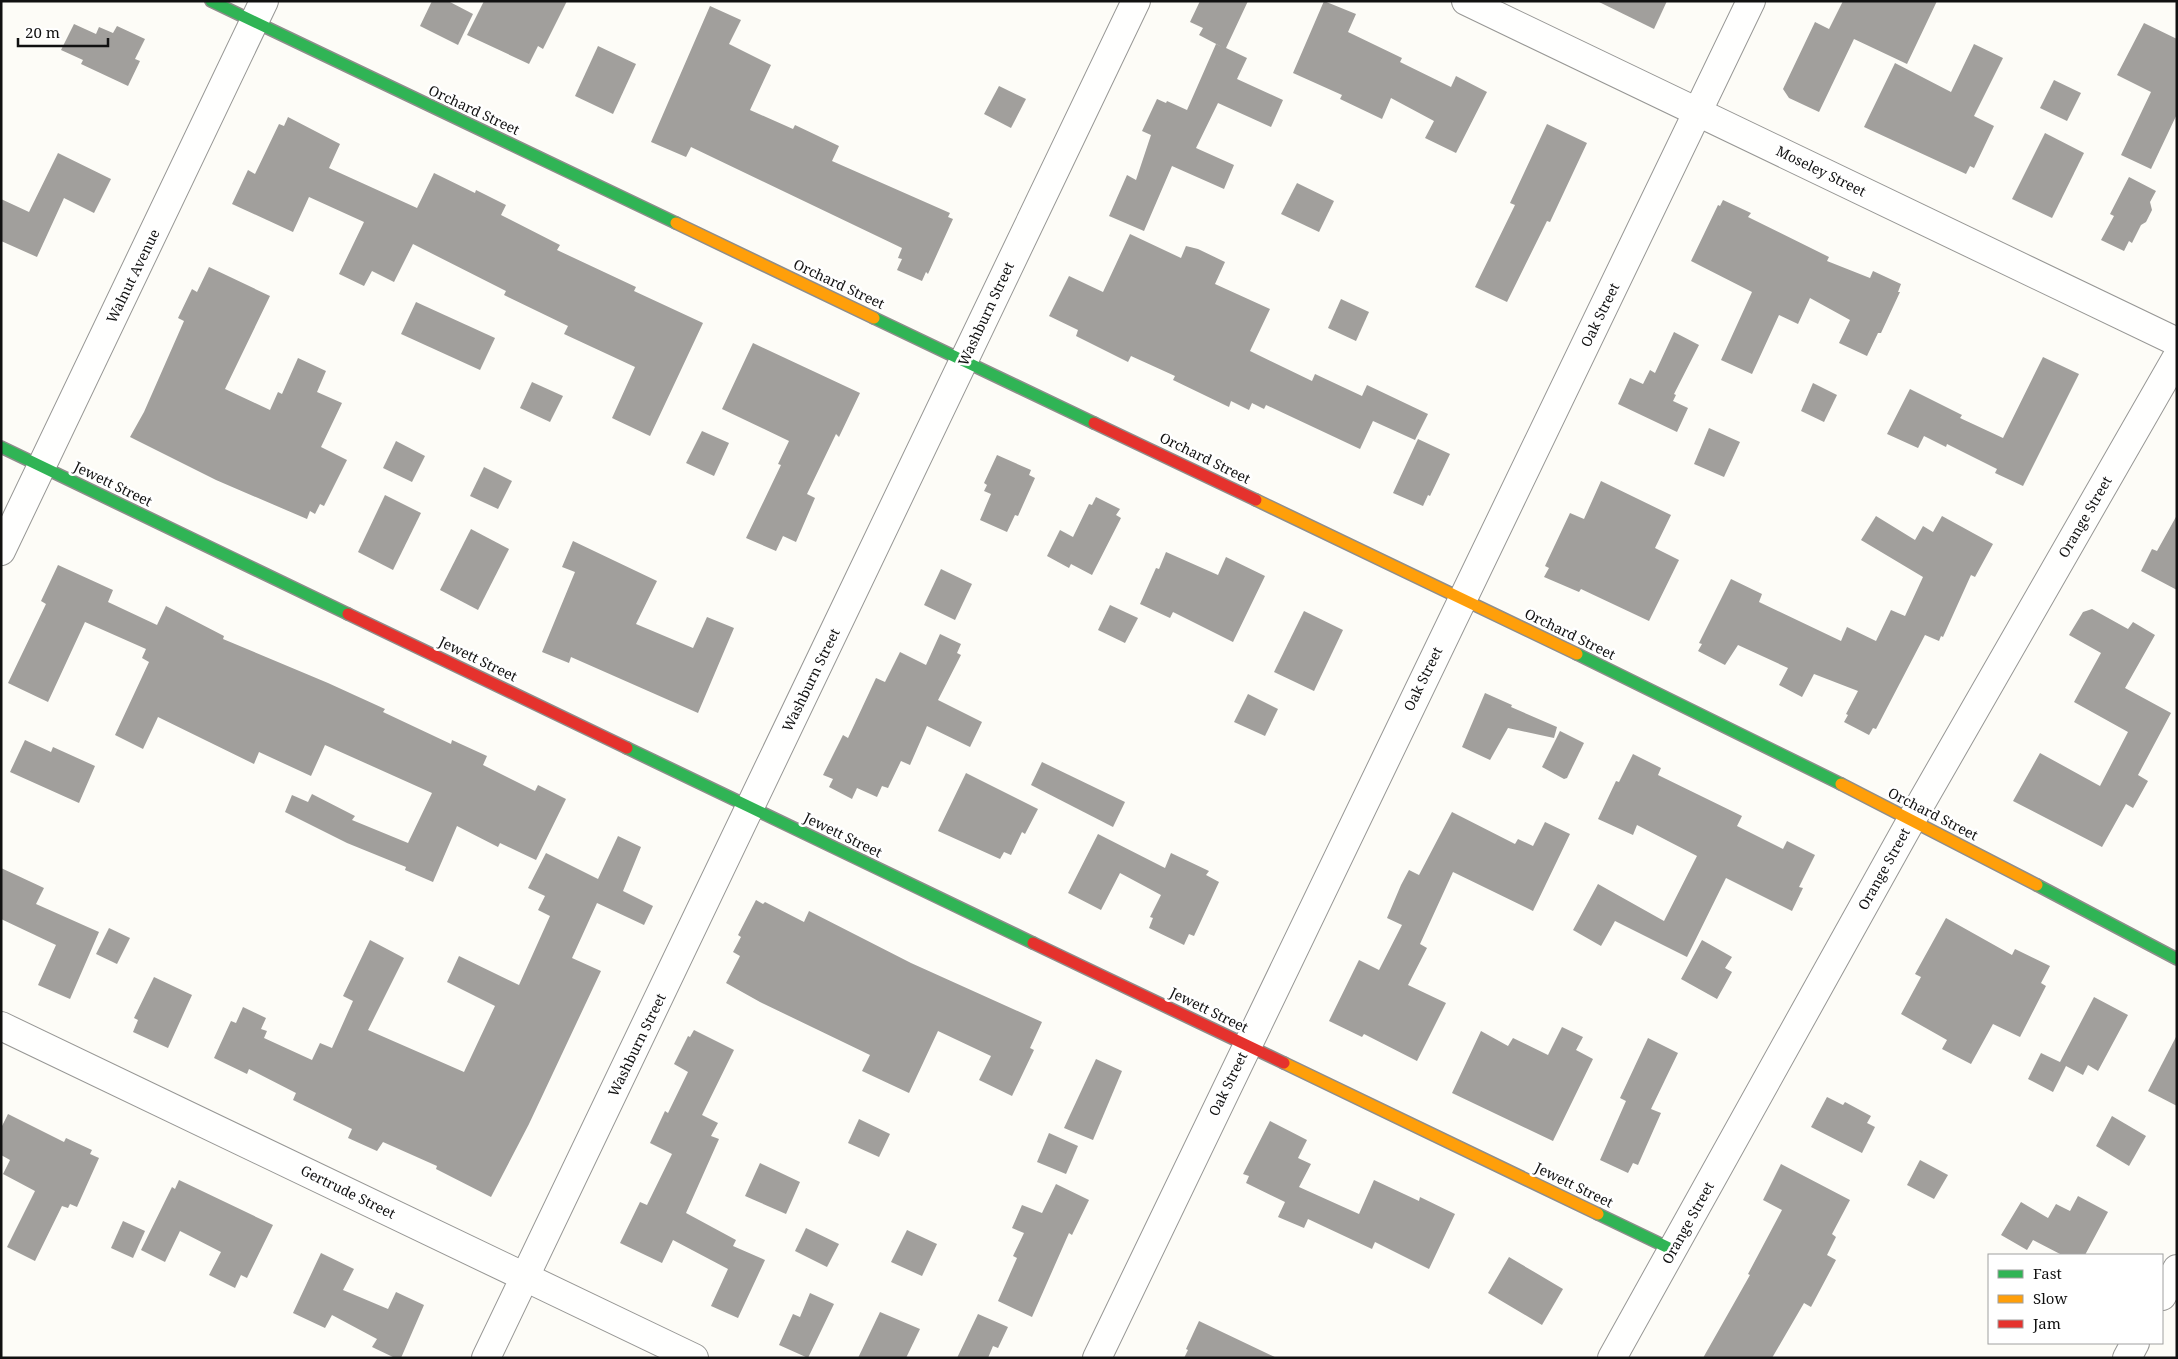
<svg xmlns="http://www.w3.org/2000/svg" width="2178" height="1359" font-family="'Noto Serif',serif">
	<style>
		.building { fill: #a19f9c }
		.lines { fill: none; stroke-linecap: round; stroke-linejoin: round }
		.street-casing { stroke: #979795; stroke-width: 30 }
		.fast-casing { stroke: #8e8d8b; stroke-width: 14 }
		.slow-casing { stroke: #8e8d8b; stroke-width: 14 }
		.jam-casing { stroke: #8e8d8b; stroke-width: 14 }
		.street { stroke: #fffffe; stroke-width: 28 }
		.fast { stroke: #30b455; stroke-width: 11 }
		.slow { stroke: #ff9f0a; stroke-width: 11 }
		.jam { stroke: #e5322d; stroke-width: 11 }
		.labels { text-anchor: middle; stroke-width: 5; stroke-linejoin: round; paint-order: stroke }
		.street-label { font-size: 14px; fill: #111; stroke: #fff }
	</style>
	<rect width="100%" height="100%" fill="#fdfcf7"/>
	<g class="building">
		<path d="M 432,1 L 448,1 L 473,14 L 458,45 L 420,26 Z"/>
		<path d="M 484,1 L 567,1 L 543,49 L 538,46 L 529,64 L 467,35 Z"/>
		<path d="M 1200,1 L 1248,1 L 1226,48 L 1247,58 L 1237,79 L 1283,100 L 1271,127 L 1218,103 L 1196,148 L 1234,165 L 1224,189 L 1172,166 L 1144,231 L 1109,216 L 1127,175 L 1136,180 L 1151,135 L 1142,131 L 1157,99 L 1166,103 L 1167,101 L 1187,110 L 1216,44 L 1222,47 L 1199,35 L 1203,28 L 1190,22 Z"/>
		<path d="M 1324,1 L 1356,14 L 1348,32 L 1402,58 L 1400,62 L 1451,87 L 1456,76 L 1487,92 L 1456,153 L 1425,138 L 1434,121 L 1391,98 L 1382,119 L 1340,99 L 1342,95 L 1293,73 Z"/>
		<path d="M 1597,1 L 1667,1 L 1654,29 Z"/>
		<path d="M 1843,1 L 1937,1 L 1907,64 L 1854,39 L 1819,112 L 1789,98 L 1783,89 L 1815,22 L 1829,29 Z"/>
		<path d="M 710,6 L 741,20 L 729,44 L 771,65 L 750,110 L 793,129 L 795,125 L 839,146 L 832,161 L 950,213 L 948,217 L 953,219 L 928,274 L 926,272 L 922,281 L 897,270 L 902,259 L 898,258 L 902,248 L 691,147 L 686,157 L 651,142 Z"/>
		<path d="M 2144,23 L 2177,39 L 2177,114 L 2151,169 L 2121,155 L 2151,92 L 2117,75 Z"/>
		<path d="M 74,24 L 96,34 L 99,27 L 113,33 L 117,26 L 145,39 L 135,59 L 140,61 L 128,86 L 81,64 L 83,60 L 61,50 Z"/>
		<path d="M 1974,44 L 2003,58 L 1974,116 L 1994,126 L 1974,168 L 1970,166 L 1966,174 L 1864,127 L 1895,63 L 1951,92 Z"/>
		<path d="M 598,46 L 636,64 L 613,114 L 575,96 Z"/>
		<path d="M 2054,80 L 2081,93 L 2067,121 L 2040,108 Z"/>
		<path d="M 999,86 L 1026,99 L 1011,128 L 984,114 Z"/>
		<path d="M 288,117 L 340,144 L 329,168 L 417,208 L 434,173 L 475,193 L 476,190 L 506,205 L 501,215 L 560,245 L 557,250 L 636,287 L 634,291 L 703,323 L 650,436 L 612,418 L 635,367 L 564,334 L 568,326 L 504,295 L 506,291 L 413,244 L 394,282 L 372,271 L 364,286 L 339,274 L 364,222 L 309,197 L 293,232 L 232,204 L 248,170 L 255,174 L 279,124 L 284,126 Z"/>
		<path d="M 1547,124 L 1587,143 L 1550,222 L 1547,221 L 1507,302 L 1475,287 L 1515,205 L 1510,203 Z"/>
		<path d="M 2045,133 L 2084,153 L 2052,218 L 2012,199 Z"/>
		<path d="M 58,153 L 111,179 L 94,213 L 64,198 L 37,257 L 1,241 L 1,199 L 29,212 Z"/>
		<path d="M 2129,177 L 2156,191 L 2150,202 L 2152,210 L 2146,222 L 2141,225 L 2132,243 L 2129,241 L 2124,251 L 2101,240 L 2114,216 L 2110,214 Z"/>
		<path d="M 1297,183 L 1334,201 L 1319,232 L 1281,214 Z"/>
		<path d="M 1723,200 L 1751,213 L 1748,217 L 1829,257 L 1827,261 L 1870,278 L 1873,271 L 1901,284 L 1898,292 L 1900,292 L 1881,333 L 1878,333 L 1867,356 L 1839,343 L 1850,320 L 1810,298 L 1798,324 L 1779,315 L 1752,374 L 1721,360 L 1752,292 L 1691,261 L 1718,205 L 1720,206 Z"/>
		<path d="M 1130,234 L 1181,258 L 1186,246 L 1198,249 L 1225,262 L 1215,284 L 1270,309 L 1250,351 L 1312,381 L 1315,374 L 1362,396 L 1367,385 L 1428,414 L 1415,440 L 1373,421 L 1360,449 L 1266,405 L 1264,409 L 1252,403 L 1249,410 L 1231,401 L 1229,407 L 1173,380 L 1175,376 L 1131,356 L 1128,362 L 1076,336 L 1078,330 L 1049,316 L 1069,276 L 1103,292 Z"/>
		<path d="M 209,267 L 270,296 L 225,389 L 270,410 L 278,392 L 282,394 L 298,358 L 326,371 L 317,392 L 342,403 L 321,447 L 347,460 L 324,506 L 320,504 L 315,514 L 310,511 L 307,519 L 216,480 L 130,437 L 144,412 L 184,321 L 178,318 L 192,289 L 197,292 Z"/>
		<path d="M 1341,299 L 1369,312 L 1356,341 L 1328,328 Z"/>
		<path d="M 416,302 L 495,338 L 480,370 L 401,334 Z"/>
		<path d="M 1674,332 L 1699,345 L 1674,394 L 1676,395 L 1673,401 L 1688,408 L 1677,432 L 1618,404 L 1630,378 L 1643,384 L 1650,370 L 1655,373 Z"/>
		<path d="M 753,343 L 860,393 L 839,437 L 836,434 L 807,494 L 815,498 L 796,542 L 783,536 L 776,551 L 746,538 L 781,465 L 778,464 L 789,441 L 722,409 Z"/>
		<path d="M 2043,357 L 2079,374 L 2023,486 L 1995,473 L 1997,469 L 1947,444 L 1946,447 L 1924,436 L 1918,448 L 1887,434 L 1910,389 L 1962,415 L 1960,418 L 2003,438 Z"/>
		<path d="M 532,382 L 563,396 L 550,422 L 520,408 Z"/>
		<path d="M 1813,383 L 1837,395 L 1824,422 L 1801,411 Z"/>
		<path d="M 1709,428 L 1740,442 L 1724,477 L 1694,464 Z"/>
		<path d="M 702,431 L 729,443 L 714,476 L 686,463 Z"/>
		<path d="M 1418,439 L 1450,454 L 1430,496 L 1428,495 L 1423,506 L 1393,493 Z"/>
		<path d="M 396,441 L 425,456 L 412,482 L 383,468 Z"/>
		<path d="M 997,455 L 1031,470 L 1029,475 L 1035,478 L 1018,516 L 1015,515 L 1007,532 L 980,520 L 991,494 L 984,491 L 987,485 L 984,483 Z"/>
		<path d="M 484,467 L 512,481 L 498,509 L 470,496 Z"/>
		<path d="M 1601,481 L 1671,515 L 1655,548 L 1679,560 L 1649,621 L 1581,589 L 1579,592 L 1544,577 L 1549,568 L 1545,566 L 1570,513 L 1584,519 Z"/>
		<path d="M 385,495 L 421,513 L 393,570 L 358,552 Z"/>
		<path d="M 1096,497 L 1120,509 L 1116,515 L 1121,518 L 1092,575 L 1071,564 L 1069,568 L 1047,556 L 1060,530 L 1073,537 L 1089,504 L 1092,505 Z"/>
		<path d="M 2177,515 L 2177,590 L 2141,571 L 2152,549 L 2157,551 Z"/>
		<path d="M 1876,516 L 1915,540 L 1923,526 L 1933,532 L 1942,516 L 1993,544 L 1975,577 L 1971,575 L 1943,637 L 1941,636 L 1939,641 L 1925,635 L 1876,729 L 1873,728 L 1869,735 L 1844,722 L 1848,715 L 1846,714 L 1858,691 L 1814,674 L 1802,697 L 1779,685 L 1788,668 L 1738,645 L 1725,665 L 1698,651 L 1702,644 L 1699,643 L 1731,579 L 1762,594 L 1759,602 L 1841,641 L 1847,627 L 1876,641 L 1891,610 L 1905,616 L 1923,577 L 1861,540 Z"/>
		<path d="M 471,529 L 509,549 L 478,610 L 440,590 Z"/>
		<path d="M 573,541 L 657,581 L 636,624 L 693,648 L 707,617 L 734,628 L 698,713 L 571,657 L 569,663 L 542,652 L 575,572 L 562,567 Z"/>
		<path d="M 1166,552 L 1218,575 L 1226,557 L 1265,576 L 1233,642 L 1173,612 L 1170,618 L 1140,604 L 1156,568 L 1159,569 Z"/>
		<path d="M 58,565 L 113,590 L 108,602 L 157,625 L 166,606 L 224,636 L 223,639 L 328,683 L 385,709 L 383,712 L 451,744 L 452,740 L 487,756 L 483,765 L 535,791 L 538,785 L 566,799 L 536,860 L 500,843 L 498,847 L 457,826 L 433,882 L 405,870 L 406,867 L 347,843 L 285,812 L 292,795 L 308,802 L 312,794 L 355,816 L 352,820 L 408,843 L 432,793 L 325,745 L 311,776 L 259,752 L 254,764 L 158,717 L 143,749 L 115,735 L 149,662 L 142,658 L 146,649 L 85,622 L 48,702 L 8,683 L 46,604 L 41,601 Z"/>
		<path d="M 941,569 L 972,584 L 955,620 L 924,605 Z"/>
		<path d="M 1110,605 L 1138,618 L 1125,643 L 1098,630 Z"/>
		<path d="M 2092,609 L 2128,629 L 2133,622 L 2155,635 L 2125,688 L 2171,713 L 2138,775 L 2148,781 L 2133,808 L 2126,804 L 2102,847 L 2013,801 L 2040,753 L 2100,786 L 2128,732 L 2074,702 L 2101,653 L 2069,635 L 2083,612 Z"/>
		<path d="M 1304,611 L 1343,630 L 1314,691 L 1274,672 Z"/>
		<path d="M 940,634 L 961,644 L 957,653 L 961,655 L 938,700 L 982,722 L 970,747 L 927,726 L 910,765 L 901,761 L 888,788 L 882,786 L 877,797 L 857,788 L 852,799 L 829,787 L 833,779 L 823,775 L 843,735 L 848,738 L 876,678 L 885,682 L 900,652 L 926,665 Z"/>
		<path d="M 1485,693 L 1512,705 L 1511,707 L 1557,727 L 1554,738 L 1508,728 L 1490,760 L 1462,747 Z"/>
		<path d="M 1248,694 L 1278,709 L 1265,736 L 1234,722 Z"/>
		<path d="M 1560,731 L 1584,743 L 1567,778 L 1564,779 L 1542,767 Z"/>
		<path d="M 25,740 L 51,752 L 53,747 L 95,766 L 79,803 L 10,772 Z"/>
		<path d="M 1633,754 L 1661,768 L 1658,775 L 1742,816 L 1737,826 L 1783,849 L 1787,841 L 1815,855 L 1799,887 L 1803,888 L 1792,911 L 1726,878 L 1687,957 L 1615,921 L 1601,946 L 1573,930 L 1598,884 L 1664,921 L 1697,856 L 1637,825 L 1633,835 L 1598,819 L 1616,781 L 1619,782 Z"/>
		<path d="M 1042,762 L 1125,802 L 1113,827 L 1031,785 Z"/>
		<path d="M 966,773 L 1038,809 L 1025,834 L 1022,832 L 1011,855 L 1004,852 L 1000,859 L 938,831 Z"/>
		<path d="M 1452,812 L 1515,844 L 1518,839 L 1533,846 L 1545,822 L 1570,834 L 1533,911 L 1453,872 L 1420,944 L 1427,948 L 1408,985 L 1446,1003 L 1417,1061 L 1364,1034 L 1362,1037 L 1329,1021 L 1359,960 L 1379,970 L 1402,925 L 1387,918 L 1401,885 L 1409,870 L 1419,875 Z"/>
		<path d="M 1098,834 L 1165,868 L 1171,853 L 1209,871 L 1206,875 L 1219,882 L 1194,936 L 1189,934 L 1184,945 L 1149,928 L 1153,918 L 1150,917 L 1161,895 L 1120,873 L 1101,910 L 1068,893 Z"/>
		<path d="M 618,836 L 641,847 L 623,891 L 653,906 L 644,925 L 597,903 L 572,958 L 601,971 L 529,1124 L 491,1197 L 436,1169 L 437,1166 L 383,1142 L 377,1151 L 348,1138 L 352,1129 L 293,1100 L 296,1093 L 249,1069 L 247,1074 L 214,1058 L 231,1021 L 236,1023 L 243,1007 L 266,1018 L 261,1029 L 267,1031 L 264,1038 L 312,1060 L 320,1043 L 332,1048 L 353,1001 L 343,996 L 370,940 L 404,958 L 368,1030 L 464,1072 L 495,1006 L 447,982 L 459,956 L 519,985 L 550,916 L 538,910 L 545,896 L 528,888 L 546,853 L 598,879 Z"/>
		<path d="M 1,868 L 44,888 L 36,904 L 99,932 L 70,999 L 38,985 L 56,945 L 1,919 Z"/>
		<path d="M 756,900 L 763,904 L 765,902 L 804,922 L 809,911 L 911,963 L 1042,1022 L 1030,1048 L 1034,1050 L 1012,1096 L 979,1080 L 991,1056 L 938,1031 L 909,1093 L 862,1071 L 870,1055 L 760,1002 L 726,983 L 740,956 L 733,952 L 741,937 L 738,935 Z"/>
		<path d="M 1946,918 L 2012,955 L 2015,949 L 2050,966 L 2041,983 L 2046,986 L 2020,1037 L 1993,1024 L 1971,1064 L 1942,1049 L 1947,1040 L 1901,1014 L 1921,977 L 1915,974 Z"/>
		<path d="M 109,928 L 130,938 L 117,964 L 96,954 Z"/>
		<path d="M 1702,940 L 1732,957 L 1725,968 L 1732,972 L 1717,999 L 1681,979 Z"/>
		<path d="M 154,977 L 192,995 L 168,1048 L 133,1032 L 138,1020 L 134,1018 Z"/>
		<path d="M 2094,997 L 2128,1015 L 2098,1071 L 2088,1065 L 2083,1075 L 2066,1066 L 2053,1092 L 2028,1079 L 2041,1053 L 2060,1062 Z"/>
		<path d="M 1562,1027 L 1583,1037 L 1576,1050 L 1593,1059 L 1553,1141 L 1452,1093 L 1481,1031 L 1508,1046 L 1513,1038 L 1548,1055 Z"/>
		<path d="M 694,1030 L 734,1050 L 702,1115 L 718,1123 L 711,1136 L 719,1139 L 686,1213 L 736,1240 L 733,1246 L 765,1260 L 738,1318 L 711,1306 L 728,1269 L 673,1240 L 662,1263 L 620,1243 L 640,1202 L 647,1205 L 672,1154 L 650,1143 L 665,1111 L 668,1113 L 688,1072 L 674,1064 L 688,1036 L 690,1037 Z"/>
		<path d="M 2177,1035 L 2177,1106 L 2148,1091 Z"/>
		<path d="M 1648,1038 L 1678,1053 L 1651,1109 L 1661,1113 L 1638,1165 L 1633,1163 L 1628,1173 L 1600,1160 L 1626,1101 L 1620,1098 Z"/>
		<path d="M 1096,1059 L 1122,1071 L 1093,1140 L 1064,1128 Z"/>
		<path d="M 1827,1097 L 1843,1105 L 1845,1102 L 1871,1116 L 1867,1123 L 1875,1127 L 1862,1153 L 1811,1127 Z"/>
		<path d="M 8,1114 L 64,1142 L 66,1138 L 92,1150 L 90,1154 L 99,1158 L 77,1207 L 70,1204 L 68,1208 L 62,1206 L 35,1261 L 7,1247 L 35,1191 L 3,1174 L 10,1160 L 1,1155 L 1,1128 Z"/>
		<path d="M 2112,1116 L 2146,1136 L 2129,1166 L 2096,1146 Z"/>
		<path d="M 859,1119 L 890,1134 L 879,1157 L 848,1143 Z"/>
		<path d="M 1270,1121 L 1307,1140 L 1298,1158 L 1311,1164 L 1299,1187 L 1359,1214 L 1374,1180 L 1419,1201 L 1420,1197 L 1455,1214 L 1429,1269 L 1375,1242 L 1372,1249 L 1308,1219 L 1304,1228 L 1278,1217 L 1285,1202 L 1246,1183 L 1249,1176 L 1243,1174 Z"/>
		<path d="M 1049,1133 L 1078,1146 L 1066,1174 L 1037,1162 Z"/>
		<path d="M 1920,1160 L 1948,1175 L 1934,1199 L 1907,1185 Z"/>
		<path d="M 760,1163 L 800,1182 L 786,1214 L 745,1196 Z"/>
		<path d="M 1781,1164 L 1850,1200 L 1832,1234 L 1836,1237 L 1827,1255 L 1836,1260 L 1811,1307 L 1804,1303 L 1772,1358 L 1703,1358 L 1750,1275 L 1748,1274 L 1782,1210 L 1763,1200 Z"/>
		<path d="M 179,1180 L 273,1225 L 247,1278 L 241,1275 L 235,1288 L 209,1275 L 221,1252 L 180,1231 L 165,1262 L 141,1250 L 172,1187 L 175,1189 Z"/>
		<path d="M 1056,1184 L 1089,1200 L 1072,1235 L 1069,1233 L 1032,1317 L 998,1301 L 1017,1258 L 1013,1256 L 1024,1233 L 1012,1228 L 1022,1205 L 1042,1213 Z"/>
		<path d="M 2078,1196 L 2108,1212 L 2085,1255 L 2062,1255 L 2033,1240 L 2027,1250 L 2001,1235 L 2021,1202 L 2048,1218 L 2056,1204 L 2070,1211 Z"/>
		<path d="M 123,1221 L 145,1231 L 133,1258 L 111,1248 Z"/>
		<path d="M 806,1228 L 839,1244 L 827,1267 L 795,1251 Z"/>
		<path d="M 907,1230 L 937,1244 L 922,1276 L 891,1262 Z"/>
		<path d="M 321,1253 L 354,1269 L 343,1290 L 388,1309 L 396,1292 L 424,1305 L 401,1358 L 395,1358 L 372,1347 L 377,1339 L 332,1315 L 325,1328 L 293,1313 Z"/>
		<path d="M 1509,1257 L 1563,1289 L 1542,1325 L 1488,1293 Z"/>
		<path d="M 810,1293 L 834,1304 L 808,1358 L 779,1345 L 793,1314 L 800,1317 Z"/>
		<path d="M 880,1312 L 920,1329 L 906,1358 L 858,1358 Z"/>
		<path d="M 978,1314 L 1008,1327 L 998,1348 L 993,1346 L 988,1358 L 957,1358 Z"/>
		<path d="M 1199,1321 L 1277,1358 L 1184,1358 L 1188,1350 L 1186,1349 Z"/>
	</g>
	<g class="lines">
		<defs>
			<g id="street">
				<path d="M 1466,1 L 2177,342"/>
				<path d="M 1,551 L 264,1"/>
				<path d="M 1,1026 L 694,1358"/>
				<path d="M 2162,1296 L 2177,1269"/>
				<path d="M 486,1358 L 1136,1"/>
				<path d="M 1097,1358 L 1751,1"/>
				<path d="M 1612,1358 L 1912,819 L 2177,357"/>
				<path d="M 2127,1358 L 2135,1343"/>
			</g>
			<g id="fast">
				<path d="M 211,1 L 676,223"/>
				<path d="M 874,318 L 1094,423"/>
				<path d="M 1,447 L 348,614"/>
				<path d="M 1577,654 L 1841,784"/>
				<path d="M 627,748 L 1033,943"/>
				<path d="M 2037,885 L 2177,959"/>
				<path d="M 1598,1214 L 1673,1250"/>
			</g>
			<g id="slow">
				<path d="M 676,223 L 874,318"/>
				<path d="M 1256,500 L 1577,654"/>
				<path d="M 1841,784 L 2037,885"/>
				<path d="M 1284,1063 L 1598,1214"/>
			</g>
			<g id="jam">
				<path d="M 1094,423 L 1256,500"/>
				<path d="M 348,614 L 627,748"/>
				<path d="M 1033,943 L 1284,1063"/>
			</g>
		</defs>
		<use href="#street" class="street-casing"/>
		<use href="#fast" class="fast-casing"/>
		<use href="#slow" class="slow-casing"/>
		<use href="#jam" class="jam-casing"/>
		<use href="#street" class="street"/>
		<use href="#fast" class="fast"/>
		<use href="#slow" class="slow"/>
		<use href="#jam" class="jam"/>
	</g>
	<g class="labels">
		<g class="street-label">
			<text transform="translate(474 110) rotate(25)" y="5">Orchard Street</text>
			<text transform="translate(1821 171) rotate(26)" y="5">Moseley Street</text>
			<text transform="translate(133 276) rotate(-64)" y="5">Walnut Avenue</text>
			<text transform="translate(839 284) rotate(25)" y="5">Orchard Street</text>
			<text transform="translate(986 314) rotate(-65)" y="5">Washburn Street</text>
			<text transform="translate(1600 315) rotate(-64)" y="5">Oak Street</text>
			<text transform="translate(1205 458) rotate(26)" y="5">Orchard Street</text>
			<text transform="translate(113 484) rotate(26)" y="5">Jewett Street</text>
			<text transform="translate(2085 517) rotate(-60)" y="5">Orange Street</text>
			<text transform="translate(1570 634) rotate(26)" y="5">Orchard Street</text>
			<text transform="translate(478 659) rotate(26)" y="5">Jewett Street</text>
			<text transform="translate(1423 679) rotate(-64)" y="5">Oak Street</text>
			<text transform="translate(811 680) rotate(-64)" y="5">Washburn Street</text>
			<text transform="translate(1933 814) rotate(27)" y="5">Orchard Street</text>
			<text transform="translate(843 835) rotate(26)" y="5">Jewett Street</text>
			<text transform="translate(1884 869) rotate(-61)" y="5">Orange Street</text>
			<text transform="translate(1209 1010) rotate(26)" y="5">Jewett Street</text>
			<text transform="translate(637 1045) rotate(-64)" y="5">Washburn Street</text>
			<text transform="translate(1228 1084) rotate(-64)" y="5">Oak Street</text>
			<text transform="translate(1574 1185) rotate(26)" y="5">Jewett Street</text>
			<text transform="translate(348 1192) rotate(26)" y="5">Gertrude Street</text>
			<text transform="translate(1688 1223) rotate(-61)" y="5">Orange Street</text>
		</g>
	</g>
	<rect width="2178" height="1359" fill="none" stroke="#111111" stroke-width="5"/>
	<rect x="1988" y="1254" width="175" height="90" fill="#ffffff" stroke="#a0a0a0"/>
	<rect x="1998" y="1270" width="25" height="8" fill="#30b455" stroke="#a0a0a0"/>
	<text x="2033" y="1279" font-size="15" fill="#111111">Fast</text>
	<rect x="1998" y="1295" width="25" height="8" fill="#ff9f0a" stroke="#a0a0a0"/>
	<text x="2033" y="1304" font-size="15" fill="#111111">Slow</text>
	<rect x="1998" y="1320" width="25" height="8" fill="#e5322d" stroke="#a0a0a0"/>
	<text x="2033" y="1329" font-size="15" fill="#111111">Jam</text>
	<path d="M18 38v8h90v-8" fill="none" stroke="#111111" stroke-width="2.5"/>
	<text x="25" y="38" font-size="15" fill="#111111" stroke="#ffffff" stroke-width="4" paint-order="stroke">20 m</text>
</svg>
